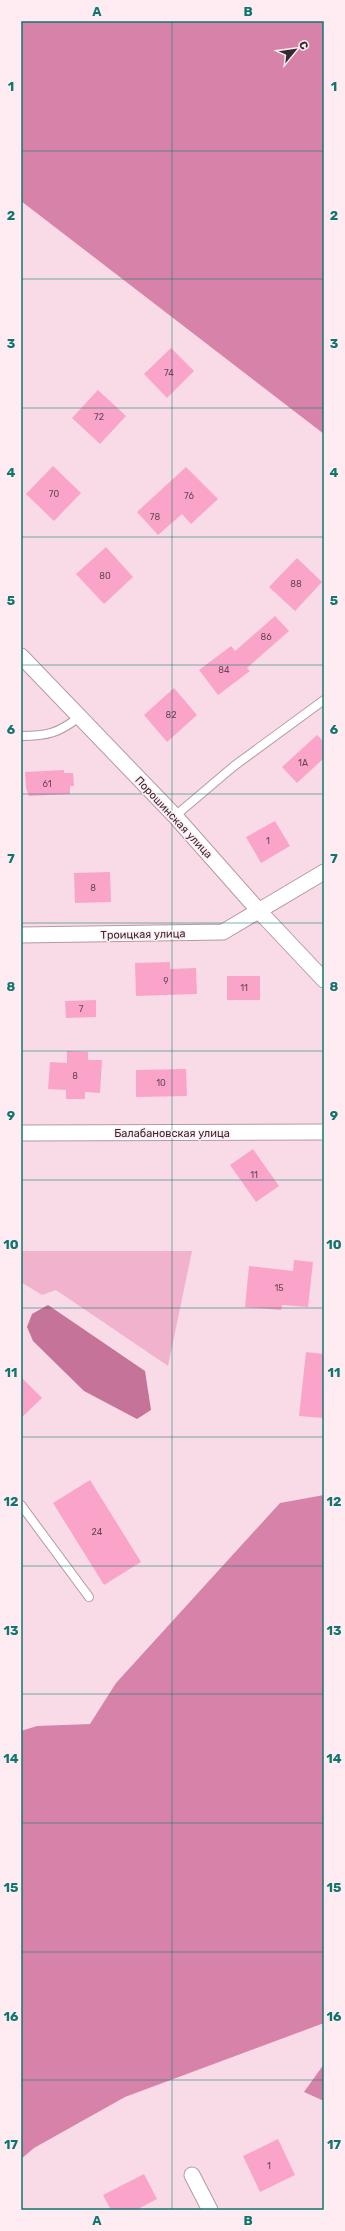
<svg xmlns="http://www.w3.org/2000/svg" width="345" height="2231" font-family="Rubik,sans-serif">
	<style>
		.green { fill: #f1b2cd }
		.forest { fill: #d783a9 }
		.water { fill: #c57398 }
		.building { fill: #fba4ca }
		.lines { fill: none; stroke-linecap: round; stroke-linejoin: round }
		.service-casing { stroke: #b599a4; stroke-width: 10 }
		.minor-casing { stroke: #b599a4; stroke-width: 17 }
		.service { stroke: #fff; stroke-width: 8 }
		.minor { stroke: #fff; stroke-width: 15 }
		.grid { fill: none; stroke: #0f766e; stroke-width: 1; stroke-opacity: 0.55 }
		.labels { text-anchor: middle; stroke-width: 3; stroke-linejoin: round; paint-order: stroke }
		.number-label { font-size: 9px; fill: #664856 }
		.street-label { font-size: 11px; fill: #352a2f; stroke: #ffecf3 }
		.neatline { fill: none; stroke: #0f766e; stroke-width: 1.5 }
		.grid-label { font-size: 13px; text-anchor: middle; font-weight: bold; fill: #0f766e }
	</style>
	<rect width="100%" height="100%" fill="#f9dbe7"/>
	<path class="green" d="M 21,1251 L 192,1251 L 168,1366 L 56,1290 L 42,1295 L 21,1282 Z"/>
	<g class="forest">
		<path d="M 21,21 L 324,21 L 324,434 L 21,201 Z"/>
		<path d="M 324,1495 L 324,2023 L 125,2097 L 34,2148 L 21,2159 L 21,1731 L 37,1726 L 90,1724 L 116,1683 L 280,1503 Z"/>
		<path d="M 324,2064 L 324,2101 L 304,2092 Z"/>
	</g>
	<path class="water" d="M 48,1305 L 145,1371 L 151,1410 L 137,1419 L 84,1391 L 33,1341 L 27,1327 L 32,1314 Z"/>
	<g class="building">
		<path d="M 171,348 L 194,371 L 167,398 L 144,374 Z"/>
		<path d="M 98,390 L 126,416 L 100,444 L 72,418 Z"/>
		<path d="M 53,466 L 81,493 L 54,521 L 26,494 Z"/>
		<path d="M 186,467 L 218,499 L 191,524 L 182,514 L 158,535 L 137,512 Z"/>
		<path d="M 106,547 L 133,577 L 104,604 L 76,574 Z"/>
		<path d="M 297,558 L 322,582 L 295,611 L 269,587 Z"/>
		<path d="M 275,616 L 289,631 L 247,668 L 250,671 L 218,695 L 199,670 L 231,646 L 235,651 Z"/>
		<path d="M 174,688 L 197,715 L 167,742 L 144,715 Z"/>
		<path d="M 317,735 L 324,742 L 324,758 L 297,783 L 282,767 Z"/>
		<path d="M 64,770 L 64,773 L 73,773 L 74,786 L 70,786 L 70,794 L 29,796 L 26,788 L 25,772 Z"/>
		<path d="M 275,821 L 290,846 L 261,863 L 246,837 Z"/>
		<path d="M 110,872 L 111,902 L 75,903 L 74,873 Z"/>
		<path d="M 170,962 L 170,969 L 196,968 L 197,994 L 136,996 L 135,963 Z"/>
		<rect x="227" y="976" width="33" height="24"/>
		<path d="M 96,1000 L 96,1017 L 66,1018 L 65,1001 Z"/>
		<path d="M 67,1051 L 88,1052 L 88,1060 L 102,1060 L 100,1093 L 85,1092 L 85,1099 L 66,1099 L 66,1090 L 48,1089 L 50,1062 L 67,1063 Z"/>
		<path d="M 186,1069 L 187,1096 L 136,1097 L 136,1070 Z"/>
		<path d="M 253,1149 L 279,1186 L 256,1202 L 230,1165 Z"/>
		<path d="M 294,1260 L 313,1262 L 308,1307 L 282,1305 L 281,1310 L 245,1307 L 249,1266 L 293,1271 Z"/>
		<path d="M 306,1352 L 324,1354 L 324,1418 L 299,1416 Z"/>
		<path d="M 21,1377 L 42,1398 L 21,1418 Z"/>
		<path d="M 90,1480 L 141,1562 L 104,1585 L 53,1503 Z"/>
		<path d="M 278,2139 L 295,2175 L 260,2192 L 243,2156 Z"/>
		<path d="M 144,2174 L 157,2199 L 136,2210 L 111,2210 L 103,2195 Z"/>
	</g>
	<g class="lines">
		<defs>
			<g id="service">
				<path d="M 21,736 C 47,736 59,733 79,717"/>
				<path d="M 175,816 L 234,766 L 324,700"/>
				<path d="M 21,1505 L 89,1597"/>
			</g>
			<g id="minor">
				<path d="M 21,656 L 175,816 L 259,911 L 324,980"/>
				<path d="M 21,935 L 223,932 L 324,872"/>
				<path d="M 21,1133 L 324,1132"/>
				<path d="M 192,2175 L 210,2210"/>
			</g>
		</defs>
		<use href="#service" class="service-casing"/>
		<use href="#minor" class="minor-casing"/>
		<use href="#service" class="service"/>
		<use href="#minor" class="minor"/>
	</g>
	<path class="grid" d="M 172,21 L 172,2210M 21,151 L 324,151M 21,279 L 324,279M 21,408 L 324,408M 21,537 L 324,537M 21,665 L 324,665M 21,794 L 324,794M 21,923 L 324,923M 21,1051 L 324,1051M 21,1180 L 324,1180M 21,1308 L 324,1308M 21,1437 L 324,1437M 21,1566 L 324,1566M 21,1694 L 324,1694M 21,1823 L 324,1823M 21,1952 L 324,1952M 21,2080 L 324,2080"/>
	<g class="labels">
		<g class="number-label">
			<text x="169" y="376">74</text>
			<text x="99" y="420">72</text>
			<text x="54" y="497">70</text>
			<text x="189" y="499">76</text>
			<text x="155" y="520">78</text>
			<text x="105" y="579">80</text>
			<text x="296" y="587">88</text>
			<text x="266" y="640">86</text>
			<text x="224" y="673">84</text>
			<text x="171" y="718">82</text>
			<text x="303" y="766">1А</text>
			<text x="47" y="787">61</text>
			<text x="268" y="844">1</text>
			<text x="93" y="891">8</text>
			<text x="166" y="984">9</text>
			<text x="244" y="991">11</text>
			<text x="81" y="1012">7</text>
			<text x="75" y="1079">8</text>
			<text x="161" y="1086">10</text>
			<text x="254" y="1178">11</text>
			<text x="279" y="1291">15</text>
			<text x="97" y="1535">24</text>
			<text x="269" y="2169">1</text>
		</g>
		<g class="street-label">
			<text transform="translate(174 817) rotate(47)" y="4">Порошинская улица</text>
			<text transform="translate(143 934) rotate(-1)" y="4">Троицкая улица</text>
			<text x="172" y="1137">Балабановская улица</text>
		</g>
	</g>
	<rect width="345" height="2231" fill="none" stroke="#ffecf3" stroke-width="44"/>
	<g transform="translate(295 50) rotate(61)" stroke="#ffecf3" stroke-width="3" paint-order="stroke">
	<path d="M0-3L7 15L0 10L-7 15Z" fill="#352a2f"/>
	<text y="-6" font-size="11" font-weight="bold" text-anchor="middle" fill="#352a2f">С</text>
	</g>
	<rect x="22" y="22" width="301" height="2187" class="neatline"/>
	<g class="grid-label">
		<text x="97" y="16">A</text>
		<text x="248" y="16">B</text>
		<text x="11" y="91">1</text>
		<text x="334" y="91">1</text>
		<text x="11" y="220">2</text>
		<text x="334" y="220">2</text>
		<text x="11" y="348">3</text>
		<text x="334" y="348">3</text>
		<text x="11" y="477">4</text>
		<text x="334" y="477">4</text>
		<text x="11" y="605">5</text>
		<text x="334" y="605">5</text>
		<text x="11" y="734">6</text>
		<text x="334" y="734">6</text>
		<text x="11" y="863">7</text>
		<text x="334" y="863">7</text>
		<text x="11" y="991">8</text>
		<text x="334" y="991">8</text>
		<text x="11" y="1120">9</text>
		<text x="334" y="1120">9</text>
		<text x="11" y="1249">10</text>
		<text x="334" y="1249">10</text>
		<text x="11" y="1377">11</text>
		<text x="334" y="1377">11</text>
		<text x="11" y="1506">12</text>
		<text x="334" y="1506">12</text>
		<text x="11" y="1635">13</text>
		<text x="334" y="1635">13</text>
		<text x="11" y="1763">14</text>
		<text x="334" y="1763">14</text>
		<text x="11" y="1892">15</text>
		<text x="334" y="1892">15</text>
		<text x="11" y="2021">16</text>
		<text x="334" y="2021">16</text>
		<text x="11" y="2149">17</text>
		<text x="334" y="2149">17</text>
		<text x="97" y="2225">A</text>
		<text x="248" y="2225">B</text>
	</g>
</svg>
